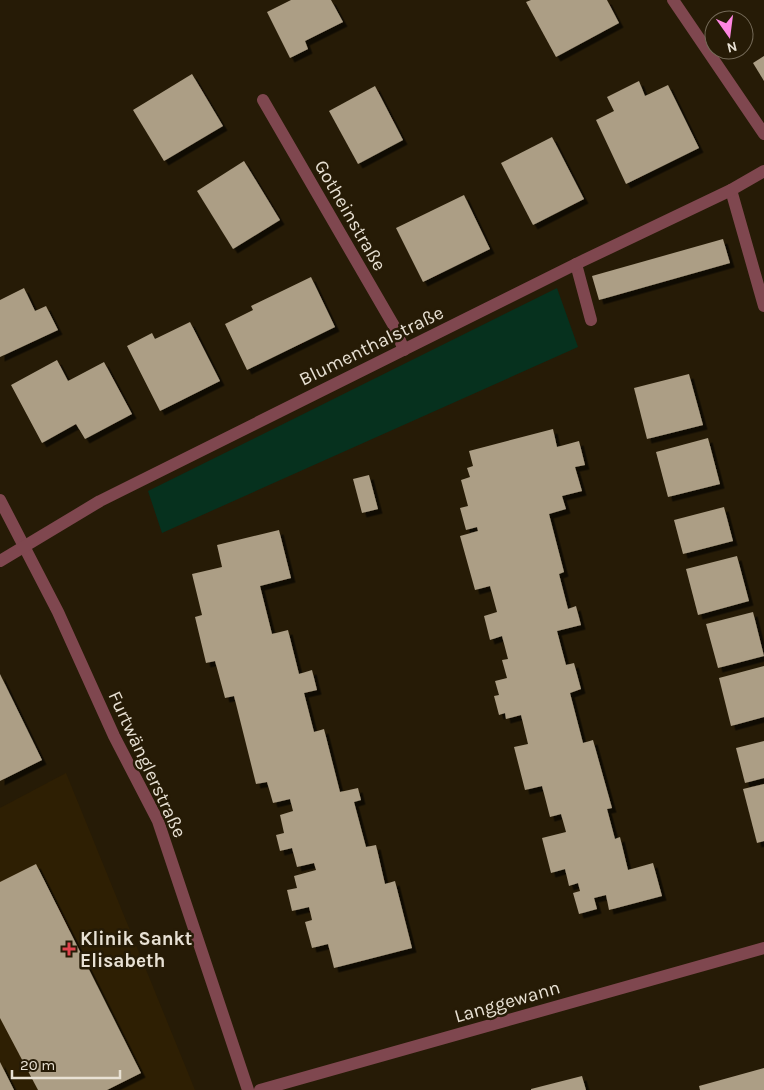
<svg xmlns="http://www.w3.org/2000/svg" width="764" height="1090" font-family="Karla,sans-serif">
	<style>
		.built { fill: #2e1f03 }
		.green { fill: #06311e }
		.building { fill: #ac9e85; filter: url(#shadow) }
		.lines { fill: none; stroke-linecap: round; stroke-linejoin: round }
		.lane { stroke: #7f474f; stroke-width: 12 }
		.street { stroke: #7f474f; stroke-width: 12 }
		.health-dot { fill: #e0444e; stroke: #261b06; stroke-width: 2 }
		.labels { text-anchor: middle; stroke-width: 5; stroke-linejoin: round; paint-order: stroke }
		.street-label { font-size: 19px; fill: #e8e1d4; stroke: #261b06 }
		.poi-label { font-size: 19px; font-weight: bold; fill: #e8e1d4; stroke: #261b06; text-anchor: start }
	</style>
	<defs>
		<filter id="shadow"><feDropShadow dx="4.5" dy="4.5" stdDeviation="0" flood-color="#0009"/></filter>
	</defs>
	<rect width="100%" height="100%" fill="#261b06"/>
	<path class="built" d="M 66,773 L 195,1090 L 0,1090 L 0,808 Z"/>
	<path class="green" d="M 557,288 L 578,347 L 162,533 L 148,491 Z"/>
	<g class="building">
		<path d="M 291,0 L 331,0 L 343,22 L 305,41 L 308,49 L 290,58 L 267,12 Z"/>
		<path d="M 531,0 L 607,0 L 619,23 L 556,57 L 526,2 Z"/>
		<path d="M 764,56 L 764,81 L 753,63 Z"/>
		<path d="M 192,74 L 223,126 L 164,161 L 133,110 Z"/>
		<path d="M 639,81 L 645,96 L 668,85 L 699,148 L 626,184 L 596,120 L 614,111 L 607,97 Z"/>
		<path d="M 375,86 L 403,140 L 358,164 L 329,111 Z"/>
		<path d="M 552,137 L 584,199 L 533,225 L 501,163 Z"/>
		<path d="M 244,161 L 280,220 L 233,249 L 197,191 Z"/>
		<path d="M 464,195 L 490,249 L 423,282 L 396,228 Z"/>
		<path d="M 723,239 L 730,263 L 599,300 L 592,276 Z"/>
		<path d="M 311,277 L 335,327 L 247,370 L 225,324 L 253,310 L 251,306 Z"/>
		<path d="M 24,288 L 35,311 L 46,306 L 58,330 L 0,357 L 0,300 Z"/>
		<path d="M 190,322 L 220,381 L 160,411 L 127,346 L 152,333 L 155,339 Z"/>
		<path d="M 57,360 L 68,381 L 104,362 L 132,414 L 85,439 L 76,424 L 42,443 L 11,385 Z"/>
		<path d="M 689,374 L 703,425 L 647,439 L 634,388 Z"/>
		<path d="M 553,429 L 557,447 L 579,441 L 585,465 L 575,467 L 582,491 L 562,496 L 566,509 L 549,514 L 564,572 L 559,574 L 568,609 L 576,606 L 581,625 L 557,631 L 566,665 L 574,663 L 581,689 L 570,693 L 583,743 L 593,740 L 612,808 L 607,809 L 615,839 L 620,837 L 628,870 L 653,863 L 662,896 L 609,910 L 606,895 L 594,898 L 597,909 L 579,914 L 573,893 L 580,891 L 578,883 L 569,886 L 565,869 L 551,873 L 542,838 L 566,832 L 561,814 L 550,817 L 542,786 L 525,790 L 514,747 L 528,744 L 521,715 L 506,719 L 505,713 L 499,715 L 494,696 L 499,695 L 495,681 L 507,678 L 502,660 L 508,659 L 502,636 L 490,640 L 484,616 L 497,612 L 490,586 L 475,590 L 460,536 L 478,531 L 477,527 L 466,530 L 460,508 L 468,506 L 461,480 L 470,477 L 467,468 L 473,466 L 469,451 Z"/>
		<path d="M 708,438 L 720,484 L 668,497 L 656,452 Z"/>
		<path d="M 369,475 L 378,509 L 362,513 L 353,479 Z"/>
		<path d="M 724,507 L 733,541 L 683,554 L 674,520 Z"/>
		<path d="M 279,530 L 291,578 L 260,586 L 272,634 L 288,630 L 299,674 L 312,670 L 317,690 L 304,693 L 314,732 L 324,729 L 340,792 L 358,788 L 361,800 L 354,802 L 366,847 L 376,845 L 385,884 L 395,881 L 412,948 L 334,968 L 328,944 L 312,948 L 305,922 L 312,920 L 309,907 L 292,911 L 287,890 L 297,888 L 294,876 L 316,870 L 314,863 L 297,867 L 292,848 L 280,851 L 276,835 L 284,833 L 280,815 L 293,811 L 290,799 L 273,803 L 267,782 L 256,784 L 234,696 L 225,698 L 215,661 L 206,663 L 195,617 L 202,615 L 192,574 L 222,567 L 217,545 Z"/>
		<path d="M 737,556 L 749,601 L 698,615 L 686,569 Z"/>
		<path d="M 753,612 L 764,656 L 718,668 L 706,624 Z"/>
		<path d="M 764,666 L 764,717 L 731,726 L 719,678 Z"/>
		<path d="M 0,674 L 42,760 L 0,781 Z"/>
		<path d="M 764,741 L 764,778 L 745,783 L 736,748 Z"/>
		<path d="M 764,784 L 764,841 L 757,843 L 743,789 Z"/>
		<path d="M 36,864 L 141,1073 L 107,1090 L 38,1090 L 0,1018 L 0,882 Z"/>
		<path d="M 0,1062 L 14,1090 L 0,1090 Z"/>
		<path d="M 764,1068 L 764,1090 L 700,1090 L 699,1086 Z"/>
		<path d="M 582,1076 L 586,1090 L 531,1090 L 531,1089 Z"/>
	</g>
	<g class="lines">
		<g class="lane">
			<path d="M 731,190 L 764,306"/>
			<path d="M 576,264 L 591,320"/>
		</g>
		<g class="street">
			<path d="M 673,0 L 764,134"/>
			<path d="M 263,100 L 394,326 L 404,350"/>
			<path d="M 0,500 L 58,612 L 114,736 L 158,821 L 248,1090"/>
			<path d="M 0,561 L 100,501 L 576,264 L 731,190 L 764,171"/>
			<path d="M 260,1090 L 764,948"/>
		</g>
	</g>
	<path class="health-dot" d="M66.5 941.5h5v5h5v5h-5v5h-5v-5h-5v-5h5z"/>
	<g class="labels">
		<g class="street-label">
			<text transform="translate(351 215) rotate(60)" y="7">Gotheinstraße</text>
			<text transform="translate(371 345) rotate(-26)" y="7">Blumenthalstraße</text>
			<text transform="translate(148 764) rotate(65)" y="7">Furtwänglerstraße</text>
			<text transform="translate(507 1001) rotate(-16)" y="7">Langgewann</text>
		</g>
		<g class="poi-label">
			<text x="80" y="945">Klinik Sankt<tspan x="80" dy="22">Elisabeth</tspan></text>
		</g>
	</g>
	<g transform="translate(729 35) rotate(166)"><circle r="24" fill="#261b06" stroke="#746a58"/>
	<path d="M0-4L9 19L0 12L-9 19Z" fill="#fe86e1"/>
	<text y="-8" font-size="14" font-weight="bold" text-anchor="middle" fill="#e8e1d4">N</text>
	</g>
	<path d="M12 1070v8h108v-8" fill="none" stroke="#e8e1d4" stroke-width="2.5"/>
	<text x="20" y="1070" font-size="15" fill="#e8e1d4" stroke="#261b06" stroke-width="4" paint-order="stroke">20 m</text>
</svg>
